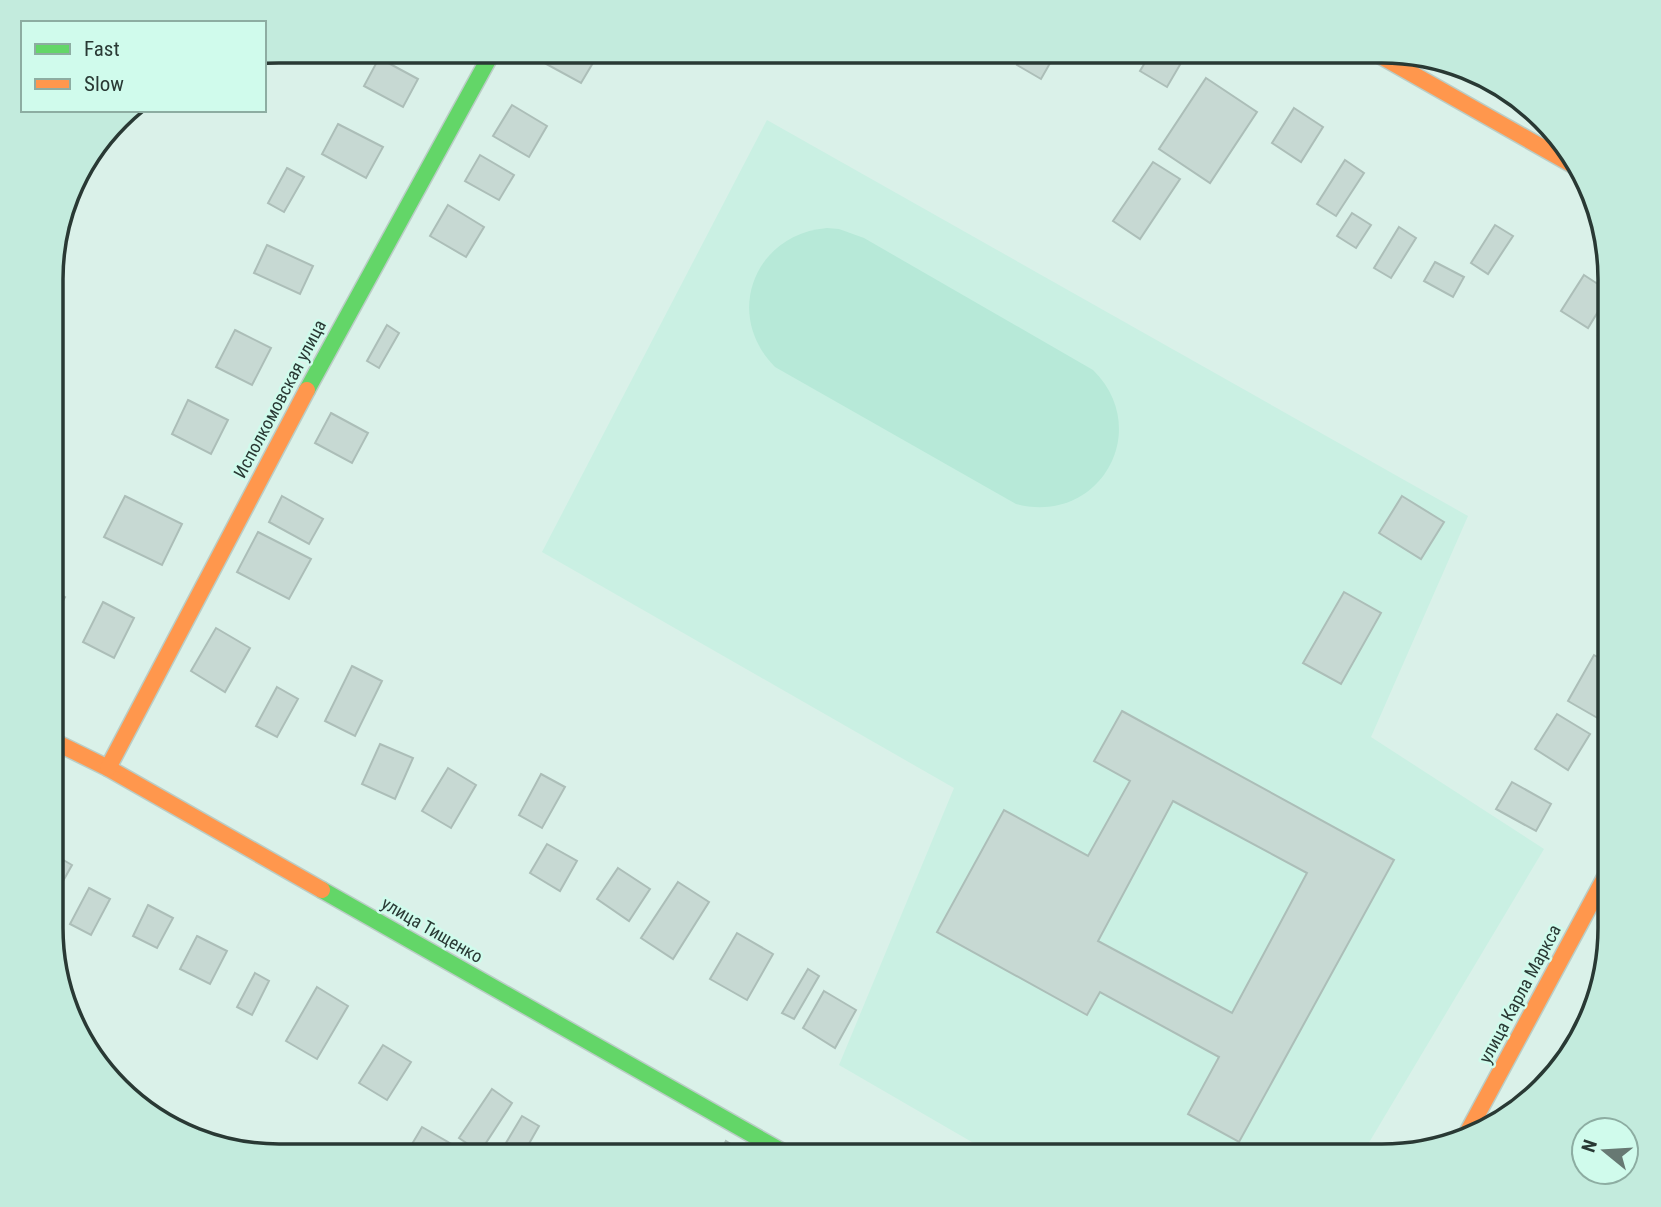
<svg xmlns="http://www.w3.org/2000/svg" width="1661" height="1207" font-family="'Roboto Condensed',sans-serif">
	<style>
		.built { fill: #caf0e3 }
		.green { fill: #b7e9d8 }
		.building { fill: #c7d9d3; stroke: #acbeb8; stroke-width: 2; fill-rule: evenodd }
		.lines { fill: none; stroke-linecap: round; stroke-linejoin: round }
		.fast-casing { stroke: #bacdc6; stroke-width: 19 }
		.slow-casing { stroke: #bacdc6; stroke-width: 19 }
		.fast { stroke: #63d668; stroke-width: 16 }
		.slow { stroke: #ff974d; stroke-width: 16 }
		.labels { text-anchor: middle; stroke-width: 5; stroke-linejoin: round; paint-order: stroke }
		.street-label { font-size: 18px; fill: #293934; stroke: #d0fbec }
		.rim { fill: none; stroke: #293934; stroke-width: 3.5 }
	</style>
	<rect width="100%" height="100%" fill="#daf1e9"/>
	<path class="built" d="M 767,120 L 1468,516 L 1371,737 L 1544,849 L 1361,1156 L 996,1156 L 839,1065 L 954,788 L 542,552 Z"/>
	<path class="green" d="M 827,228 L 839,229 L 864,238 L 1093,370 C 1154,430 1099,526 1016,504 L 775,367 C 723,315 754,234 827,228 Z"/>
	<g class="building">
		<path d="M 544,51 L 588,51 L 597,56 L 581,83 L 539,60 Z"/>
		<path d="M 1025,51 L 1057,51 L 1041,79 L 1017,65 Z"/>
		<path d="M 1152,51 L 1188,51 L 1167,87 L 1140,71 Z"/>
		<path d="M 379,58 L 418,79 L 403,107 L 364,86 Z"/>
		<path d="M 1206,78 L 1257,112 L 1210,183 L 1159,149 Z"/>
		<path d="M 512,105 L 547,126 L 529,157 L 493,136 Z"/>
		<path d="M 1294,108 L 1323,127 L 1301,162 L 1272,143 Z"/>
		<path d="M 338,124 L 383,147 L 366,178 L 322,154 Z"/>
		<path d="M 480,155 L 514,175 L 499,200 L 465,181 Z"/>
		<path d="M 1345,160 L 1364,173 L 1336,216 L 1317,204 Z"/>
		<path d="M 1153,162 L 1180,179 L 1140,239 L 1113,221 Z"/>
		<path d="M 287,168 L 304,177 L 284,212 L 268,203 Z"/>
		<path d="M 448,205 L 484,227 L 466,257 L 430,236 Z"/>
		<path d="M 1352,213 L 1371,225 L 1356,248 L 1337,236 Z"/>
		<path d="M 1495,225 L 1513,236 L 1488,274 L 1471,263 Z"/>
		<path d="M 1399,227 L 1416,238 L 1391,278 L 1374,268 Z"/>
		<path d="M 267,245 L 313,266 L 300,294 L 254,273 Z"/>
		<path d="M 1435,262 L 1464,277 L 1453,297 L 1424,281 Z"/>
		<path d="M 1584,275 L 1610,292 L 1588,328 L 1561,311 Z"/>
		<path d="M 1610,316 L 1610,342 L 1598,335 Z"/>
		<path d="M 387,325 L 399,333 L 379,368 L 367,361 Z"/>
		<path d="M 235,330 L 271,348 L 252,385 L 216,367 Z"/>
		<path d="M 188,400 L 228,420 L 211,454 L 172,434 Z"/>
		<path d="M 331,413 L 368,433 L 352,463 L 315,443 Z"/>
		<path d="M 125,496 L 182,524 L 162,565 L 104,537 Z"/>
		<path d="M 282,496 L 323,519 L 309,544 L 269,522 Z"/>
		<path d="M 1402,496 L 1444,522 L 1421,559 L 1379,533 Z"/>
		<path d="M 258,532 L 311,559 L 289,599 L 237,572 Z"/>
		<path d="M 53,590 L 65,597 L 53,619 Z"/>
		<path d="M 1344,592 L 1381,613 L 1341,684 L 1303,663 Z"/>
		<path d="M 103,602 L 134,618 L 114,658 L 83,642 Z"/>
		<path d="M 216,628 L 250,648 L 225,692 L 191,671 Z"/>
		<path d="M 1594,655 L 1610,664 L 1610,705 L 1601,720 L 1568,701 Z"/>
		<path d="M 352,666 L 382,681 L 355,736 L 325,721 Z"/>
		<path d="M 277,687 L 298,699 L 277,737 L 256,726 Z"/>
		<path d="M 1122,711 L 1394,860 L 1239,1142 L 1188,1114 L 1219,1057 L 1100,992 L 1087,1015 L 937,932 L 1004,810 L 1088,856 L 1130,781 L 1094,761 ZM 1173,801 L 1307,873 L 1232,1013 L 1098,941 Z"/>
		<path d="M 1557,714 L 1590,734 L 1568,770 L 1535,749 Z"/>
		<path d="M 380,744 L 413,758 L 395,799 L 362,784 Z"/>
		<path d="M 448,768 L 476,785 L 451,828 L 422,811 Z"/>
		<path d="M 541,774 L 565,787 L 542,828 L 519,815 Z"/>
		<path d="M 1512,782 L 1551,804 L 1536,831 L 1496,809 Z"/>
		<path d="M 547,844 L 577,861 L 560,891 L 530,873 Z"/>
		<path d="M 53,854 L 72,865 L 53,899 Z"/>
		<path d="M 618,868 L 650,889 L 629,921 L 597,899 Z"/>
		<path d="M 678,882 L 709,902 L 673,959 L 641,938 Z"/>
		<path d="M 89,888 L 110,899 L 91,935 L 70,924 Z"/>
		<path d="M 148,905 L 173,918 L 157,948 L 133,936 Z"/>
		<path d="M 737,933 L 773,954 L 747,1000 L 710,979 Z"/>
		<path d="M 197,936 L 227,951 L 210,984 L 180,969 Z"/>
		<path d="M 808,969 L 819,976 L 794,1019 L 782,1013 Z"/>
		<path d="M 255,973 L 269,981 L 252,1015 L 237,1007 Z"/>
		<path d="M 317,987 L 348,1006 L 317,1059 L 286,1041 Z"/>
		<path d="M 824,991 L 856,1010 L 835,1048 L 803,1028 Z"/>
		<path d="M 383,1045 L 411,1062 L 387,1100 L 359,1083 Z"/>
		<path d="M 492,1089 L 512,1103 L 480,1152 L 459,1138 Z"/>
		<path d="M 522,1116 L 539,1126 L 522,1156 L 505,1156 L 500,1153 Z"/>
		<path d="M 422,1127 L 453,1145 L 447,1156 L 405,1156 Z"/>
		<path d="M 726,1141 L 751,1156 L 718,1156 Z"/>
		<path d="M 556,1144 L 573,1156 L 547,1156 Z"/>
	</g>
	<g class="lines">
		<defs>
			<g id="fast">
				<path d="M 307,390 L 493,51"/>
				<path d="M 322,890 L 790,1156"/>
			</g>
			<g id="slow">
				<path d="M 1372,51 L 1580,169"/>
				<path d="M 53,741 L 108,768 L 322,890"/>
				<path d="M 108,768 L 307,390"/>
				<path d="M 1465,1137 L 1610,868"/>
			</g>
		</defs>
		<use href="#fast" class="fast-casing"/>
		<use href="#slow" class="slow-casing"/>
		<use href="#fast" class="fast"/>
		<use href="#slow" class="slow"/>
	</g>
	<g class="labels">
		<g class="street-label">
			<text transform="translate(280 399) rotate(-62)" y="6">Исполкомовская улица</text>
			<text transform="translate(432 930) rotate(30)" y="6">улица Тищенко</text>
			<text transform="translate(1520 994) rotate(-62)" y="6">улица Карла Маркса</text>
		</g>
	</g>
	<path d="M0 0H1661V1207H0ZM279 63H1382A216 216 0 0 1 1598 279V928A216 216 0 0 1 1382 1144H279A216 216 0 0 1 63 928V279A216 216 0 0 1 279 63Z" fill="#c3ebdd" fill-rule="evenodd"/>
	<path class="rim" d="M279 63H1382A216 216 0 0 1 1598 279V928A216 216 0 0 1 1382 1144H279A216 216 0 0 1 63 928V279A216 216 0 0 1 279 63Z"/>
	<rect x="21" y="21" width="245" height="91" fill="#d0fbec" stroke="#8dada2" stroke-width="2"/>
	<rect x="35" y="44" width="35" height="10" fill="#63d668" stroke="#8dada2" stroke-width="2"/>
	<text x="84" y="56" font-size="21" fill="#293934">Fast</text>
	<rect x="35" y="79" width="35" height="10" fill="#ff974d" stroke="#8dada2" stroke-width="2"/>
	<text x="84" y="91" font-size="21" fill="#293934">Slow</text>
	<g transform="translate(1605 1151) rotate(288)"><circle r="33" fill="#d0fbec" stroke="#8dada2" stroke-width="2"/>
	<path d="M0-5L12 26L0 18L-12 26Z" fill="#677973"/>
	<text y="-10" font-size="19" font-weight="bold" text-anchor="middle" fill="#293934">N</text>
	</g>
</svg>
